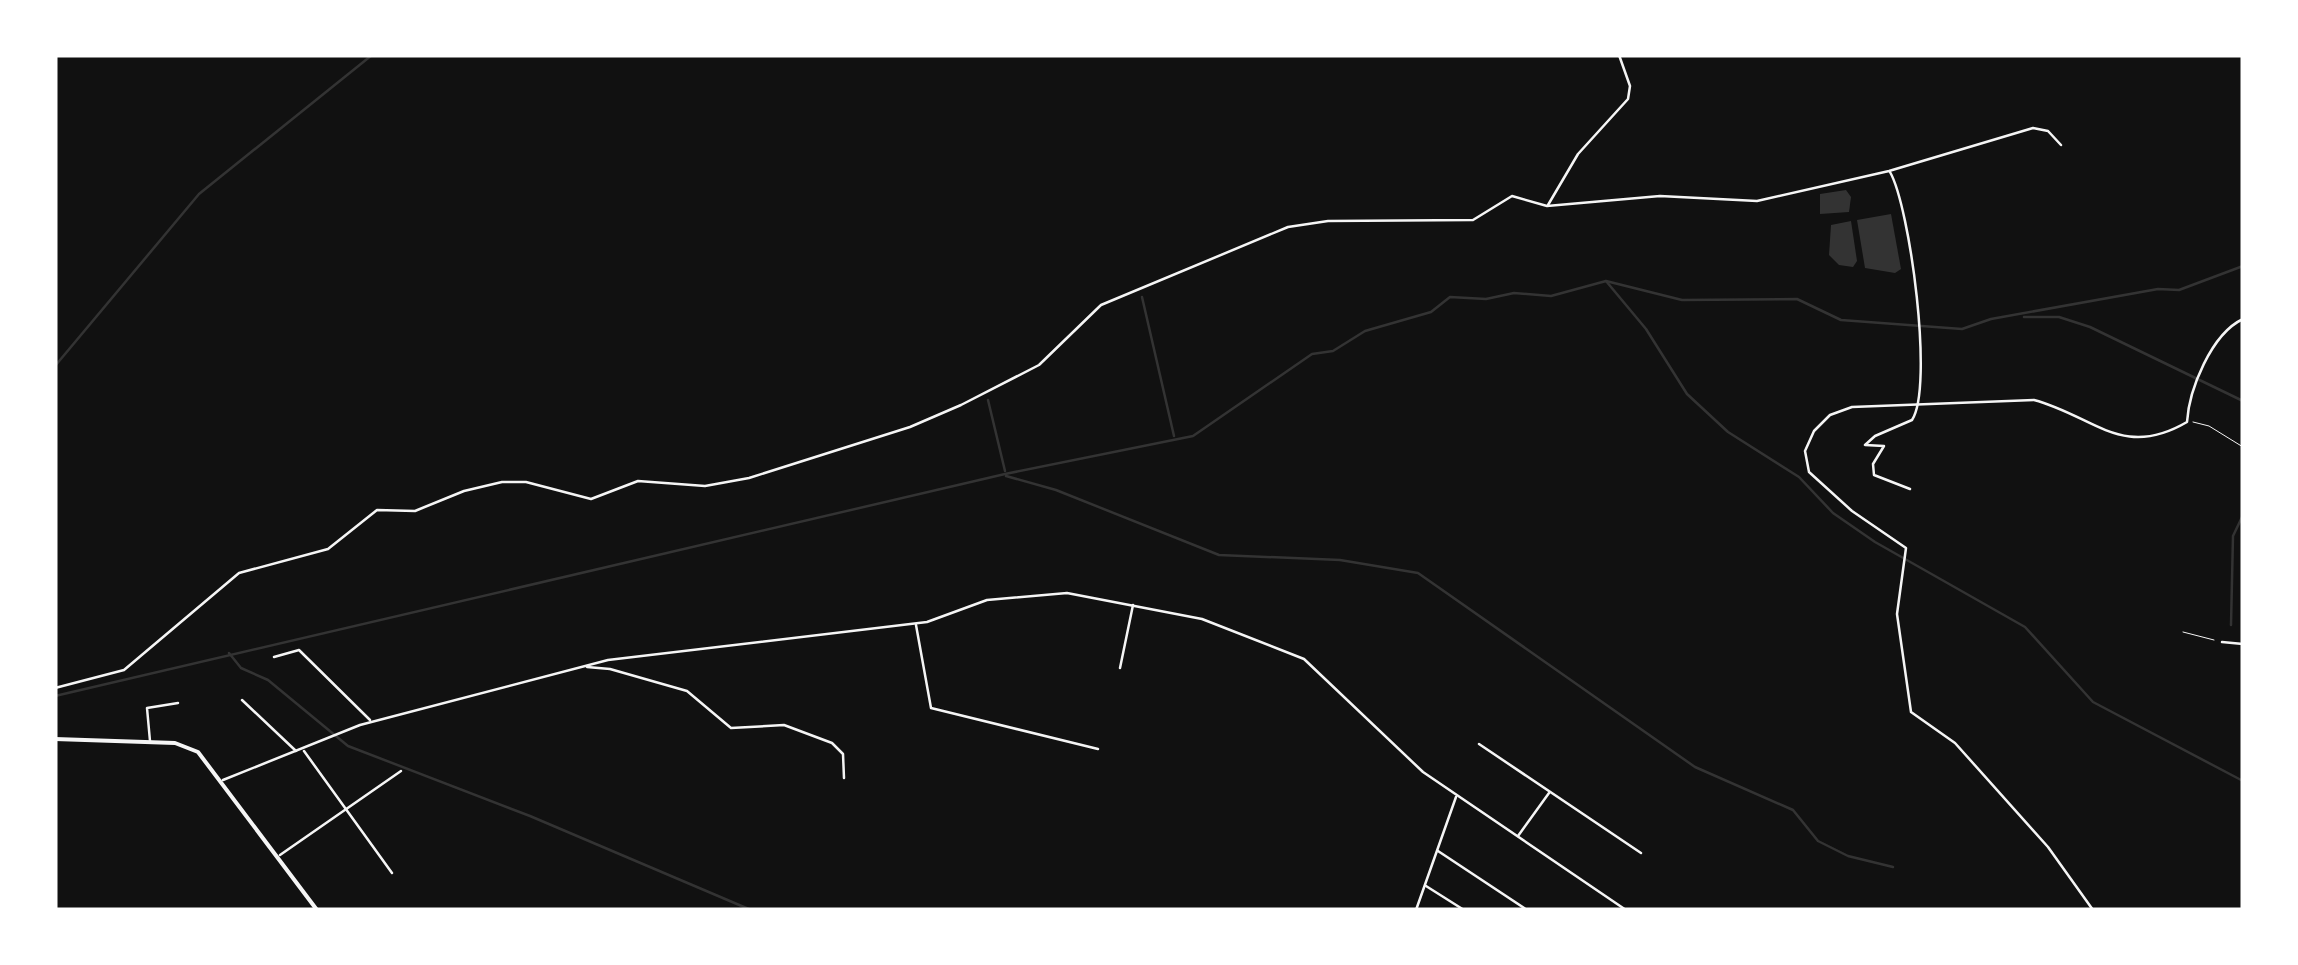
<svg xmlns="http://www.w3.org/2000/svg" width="2298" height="965" font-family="'Noto Sans',sans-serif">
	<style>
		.water { fill: #333 }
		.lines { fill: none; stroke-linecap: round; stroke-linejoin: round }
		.stream { stroke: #333; stroke-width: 2.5 }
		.path { stroke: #f5f5f5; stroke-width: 1 }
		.minor { stroke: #f5f5f5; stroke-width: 2.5 }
		.secondary { stroke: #f5f5f5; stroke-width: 4 }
	</style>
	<rect width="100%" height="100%" fill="#111"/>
	<g class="water">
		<path d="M 1846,190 L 1851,197 L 1849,212 L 1820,214 L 1820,194 Z"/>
		<path d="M 1891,214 L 1901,269 L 1895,273 L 1865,268 L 1857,220 Z"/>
		<path d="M 1851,221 L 1857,261 L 1853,267 L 1839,265 L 1829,255 L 1831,225 Z"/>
	</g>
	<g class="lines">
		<g class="stream">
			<path d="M 1606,281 L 1646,329 L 1687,394 L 1728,432 L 1799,477 L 1833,513 L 1875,542 L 2025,627 L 2093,702 L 2243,781"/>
			<path d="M 1142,297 L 1174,436"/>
			<path d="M 2024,317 L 2059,317 L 2090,327 L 2243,401"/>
			<path d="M 55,366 L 199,194 L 372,55"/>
			<path d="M 988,400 L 1005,471"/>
			<path d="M 1006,476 L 1056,490 L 1219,555 L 1340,560 L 1418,573 L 1695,767 L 1793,810 L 1818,841 L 1848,856 L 1893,867"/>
			<path d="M 2231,625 L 2233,536 L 2243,515"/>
			<path d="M 229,653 L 241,668 L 268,680 L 348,746 L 530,816 L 751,910"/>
			<path d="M 55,696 L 1005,474 L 1193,436 L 1312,354 L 1333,351 L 1365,331 L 1431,312 L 1450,297 L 1486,299 L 1514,293 L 1551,296 L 1606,281 L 1682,300 L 1797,299 L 1841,320 L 1962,329 L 1991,319 L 2158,289 L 2179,290 L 2243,266"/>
		</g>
		<g class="path">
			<path d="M 2193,422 L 2209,426 L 2243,447"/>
			<path d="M 2183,632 L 2214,640"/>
		</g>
		<g class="minor">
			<path d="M 1890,172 C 1910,207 1934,387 1912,420 L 1875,436 L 1865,445 L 1884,446 L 1873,464 L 1874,475 L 1910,489"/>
			<path d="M 1548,205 L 1578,154 L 1628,99 L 1630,86 L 1619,55"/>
			<path d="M 916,625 L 931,708 L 1098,749"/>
			<path d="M 2222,642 L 2243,644"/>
			<path d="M 274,657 L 299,650 L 370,720"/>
			<path d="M 587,667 L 610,669 L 687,691 L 731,728 L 784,725 L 832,743 L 843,754 L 844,778"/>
			<path d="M 1120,668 L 1133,605"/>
			<path d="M 55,688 L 124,670 L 239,573 L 328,549 L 377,510 L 415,511 L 464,491 L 502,482 L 526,482 L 591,499 L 638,481 L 705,486 L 749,478 L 910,427 L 961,405 L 1039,365 L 1101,305 L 1288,227 L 1328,221 L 1473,220 L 1512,196 L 1547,206 L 1660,196 L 1757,201 L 1889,171 L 2033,128 L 2048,131 L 2061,145"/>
			<path d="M 242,700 L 296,751"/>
			<path d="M 150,741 L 147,708 L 178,703"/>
			<path d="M 1479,744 L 1641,853"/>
			<path d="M 304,751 L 392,873"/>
			<path d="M 223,780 L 360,725 L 608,660 L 927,622 L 987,600 L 1067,593 L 1202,619 L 1304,659 L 1423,772 L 1626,910"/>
			<path d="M 1518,836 L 1549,793"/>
			<path d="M 1438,851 L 1527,910"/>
			<path d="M 280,855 L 401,771"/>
			<path d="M 1426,886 L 1464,910"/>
			<path d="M 1416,910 L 1456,797"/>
			<path d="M 2093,910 L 2048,847 L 1955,743 L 1911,712 L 1897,614 L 1906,548 L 1852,511 L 1809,472 L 1805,451 L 1814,431 L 1830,415 L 1852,407 L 2034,400 C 2094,416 2122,460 2187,422 C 2189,390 2211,334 2243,319"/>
		</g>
		<path class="secondary" d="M 55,739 L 175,743 L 198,752 L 317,910"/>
	</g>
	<rect width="2298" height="965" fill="none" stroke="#ffffff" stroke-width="115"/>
</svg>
